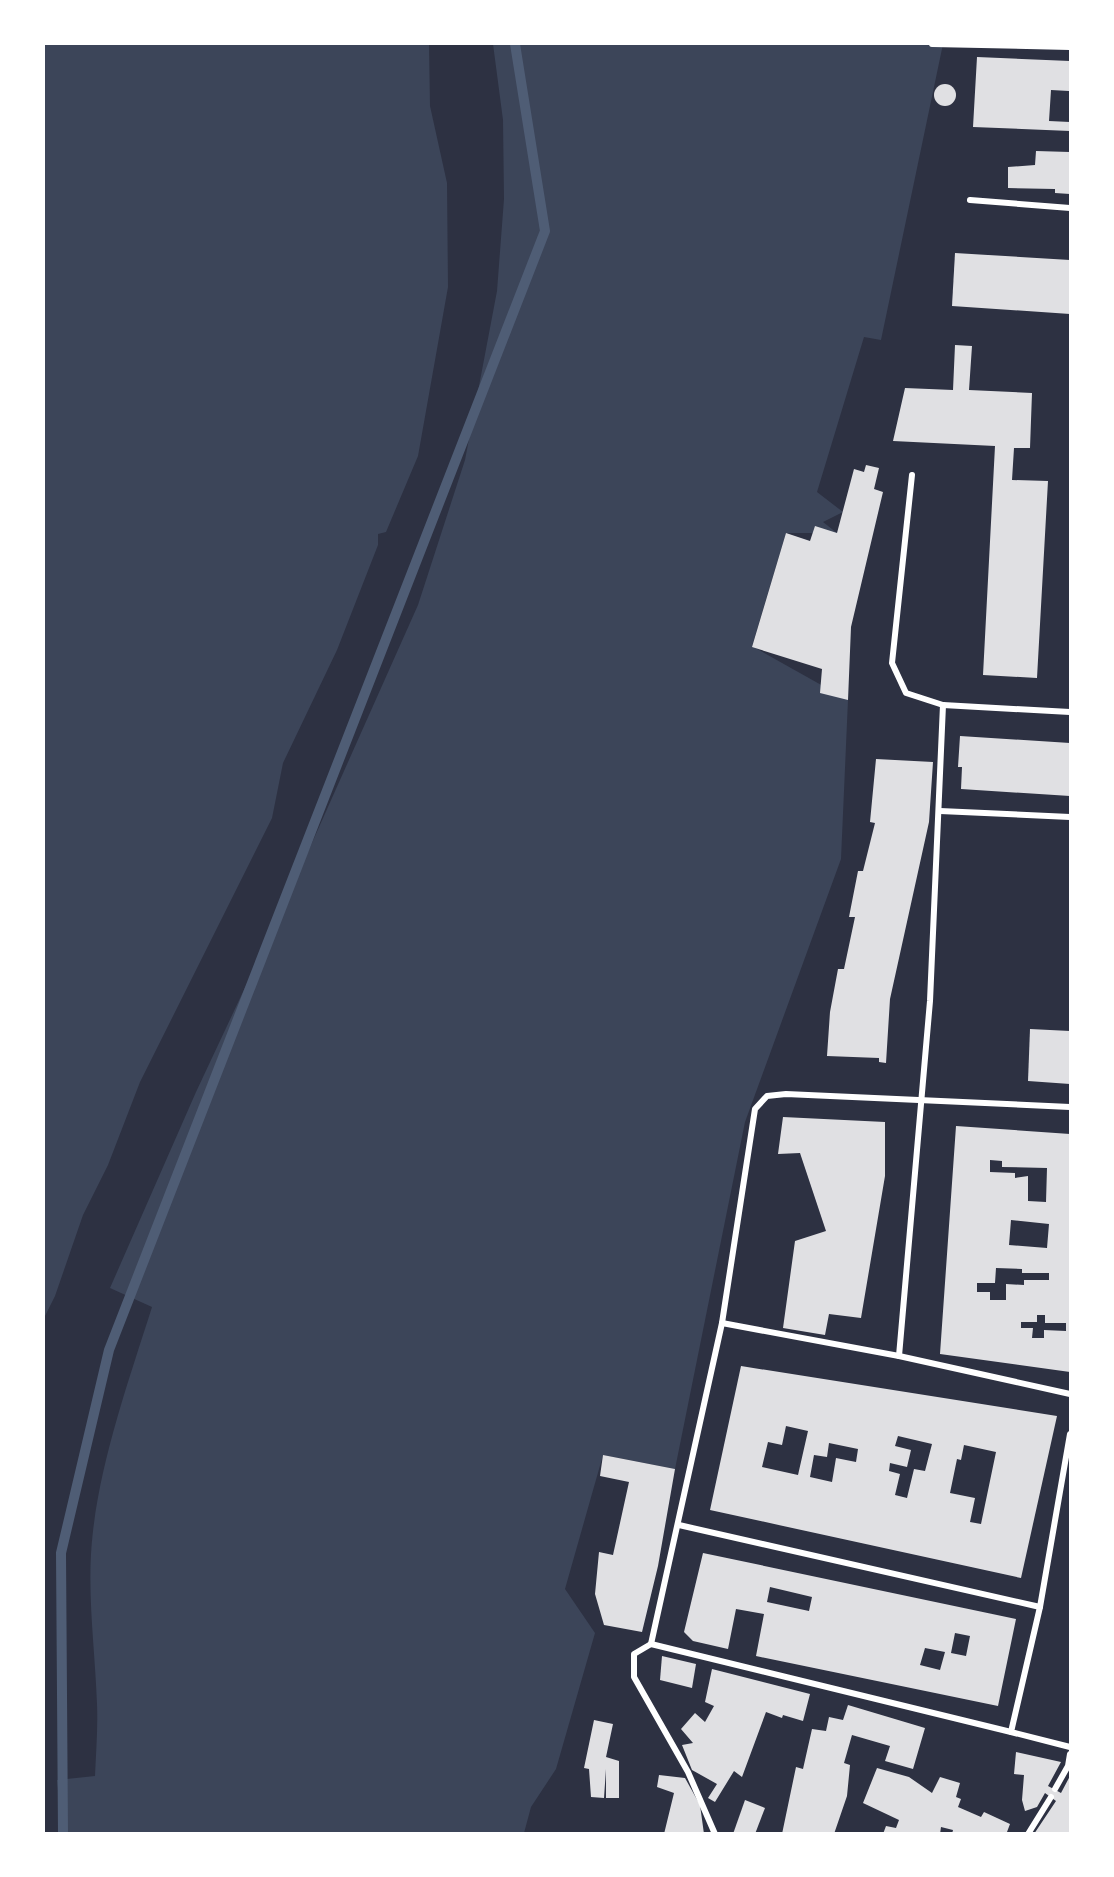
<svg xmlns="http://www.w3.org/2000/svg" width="1114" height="1877" font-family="Signika,sans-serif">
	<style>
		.green { fill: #3c4559 }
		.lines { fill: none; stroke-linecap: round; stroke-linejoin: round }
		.stream { stroke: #4f5d75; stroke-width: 10 }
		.building { fill: #e0e0e3; fill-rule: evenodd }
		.minor { stroke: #fff; stroke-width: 6 }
	</style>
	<rect width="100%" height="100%" fill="#2d3142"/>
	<g class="green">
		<path d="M 44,44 L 429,44 L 430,106 L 447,183 L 448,287 L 418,456 L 386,532 L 378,534 L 378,545 L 337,650 L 283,763 L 272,818 L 140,1082 L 108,1165 L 83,1215 L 55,1296 L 44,1318 Z"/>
		<path d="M 493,44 L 943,44 L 881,340 L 864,337 L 817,492 L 843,512 L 823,522 L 837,533 L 786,533 L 752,646 L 848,700 L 841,859 L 745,1122 L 675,1469 L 603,1455 L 565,1589 L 595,1633 L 556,1769 L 531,1807 L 524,1833 L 62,1833 L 57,1780 L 95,1776 C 96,1752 98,1728 97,1704 C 95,1646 86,1589 93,1531 C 102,1455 129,1380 152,1307 L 110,1288 L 196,1092 L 295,881 L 418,605 L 465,460 L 497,291 L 504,199 L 503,120 Z"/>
	</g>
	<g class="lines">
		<path class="stream" d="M 63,1834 L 61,1553 L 109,1350 L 545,231 L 515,44"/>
	</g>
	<g class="building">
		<path d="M 977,57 L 1070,61 L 1069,91 L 1051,90 L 1049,121 L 1070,122 L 1070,131 L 973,127 Z"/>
		<circle cx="945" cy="95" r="11"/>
		<path d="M 1036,151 L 1070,152 L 1070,194 L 1055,193 L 1055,189 L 1008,188 L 1008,167 L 1035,165 Z"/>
		<path d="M 955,253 L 1070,260 L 1070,314 L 952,306 Z"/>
		<path d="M 955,345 L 972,346 L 969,390 L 1032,393 L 1030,448 L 1014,448 L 1012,480 L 1048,481 L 1037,678 L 983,675 L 995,446 L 893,441 L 905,388 L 953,390 Z"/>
		<path d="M 866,465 L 879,468 L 874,489 L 883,492 L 851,627 L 848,700 L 820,693 L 822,669 L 752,647 L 786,533 L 810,541 L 815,526 L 837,533 L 854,469 L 864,472 Z"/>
		<path d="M 960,736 L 1070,743 L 1070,796 L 961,789 L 962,767 L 958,767 Z"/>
		<path d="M 876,759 L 933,762 L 929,822 L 890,999 L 886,1063 L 879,1062 L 879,1058 L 827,1056 L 830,1012 L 838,969 L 844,969 L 855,917 L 849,917 L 858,871 L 863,871 L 875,823 L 870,822 Z"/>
		<path d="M 1030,1029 L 1070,1031 L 1070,1084 L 1028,1081 Z"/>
		<path d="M 783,1117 L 885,1122 L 885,1176 L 861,1318 L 829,1314 L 825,1335 L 783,1328 L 795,1241 L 826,1231 L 800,1153 L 778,1154 Z"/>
		<path d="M 956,1126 L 1070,1134 L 1070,1372 L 940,1354 ZM 990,1160 L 1002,1161 L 1002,1167 L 1047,1168 L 1046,1202 L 1028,1201 L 1028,1176 L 1015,1178 L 1015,1173 L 990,1172 ZM 1011,1220 L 1049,1224 L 1047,1248 L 1009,1245 ZM 996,1268 L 1022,1269 L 1022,1273 L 1049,1273 L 1049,1280 L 1024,1280 L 1024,1285 L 1006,1284 L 1006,1300 L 990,1300 L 990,1292 L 977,1292 L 977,1283 L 995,1283 ZM 1037,1315 L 1045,1315 L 1045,1323 L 1066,1323 L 1066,1331 L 1044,1330 L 1044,1338 L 1032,1338 L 1033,1328 L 1021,1328 L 1021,1322 L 1037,1322 Z"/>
		<path d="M 741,1366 L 1057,1416 L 1021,1578 L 710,1510 ZM 786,1426 L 808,1431 L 798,1475 L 762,1467 L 768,1442 L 782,1445 ZM 898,1436 L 932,1444 L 925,1471 L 914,1469 L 907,1498 L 895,1495 L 900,1474 L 889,1471 L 890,1463 L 907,1467 L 911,1450 L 895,1446 ZM 829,1443 L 858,1449 L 856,1462 L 836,1458 L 832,1482 L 810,1477 L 814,1455 L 827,1457 ZM 964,1445 L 996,1452 L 981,1524 L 970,1522 L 975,1498 L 950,1493 L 957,1459 L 961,1460 Z"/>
		<path d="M 603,1455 L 675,1469 L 658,1566 L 642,1632 L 604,1625 L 595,1594 L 599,1552 L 613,1555 L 629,1482 L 600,1476 Z"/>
		<path d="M 703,1553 L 1016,1619 L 998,1706 L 756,1656 L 764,1614 L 736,1609 L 728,1649 L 693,1641 L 684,1632 ZM 770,1587 L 812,1597 L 809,1611 L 767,1602 ZM 955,1633 L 970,1636 L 966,1656 L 951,1653 ZM 925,1648 L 945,1652 L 940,1670 L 920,1665 Z"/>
		<path d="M 662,1656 L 696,1664 L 692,1688 L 660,1680 Z"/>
		<path d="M 712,1669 L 810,1694 L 803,1721 L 783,1715 L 782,1718 L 766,1712 L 742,1777 L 734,1771 L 715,1802 L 708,1798 L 717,1784 L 692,1770 L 682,1745 L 693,1743 L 681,1729 L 695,1713 L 705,1722 L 714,1706 L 705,1702 Z"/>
		<path d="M 848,1705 L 925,1728 L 913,1769 L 885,1761 L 890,1746 L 852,1735 L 844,1763 L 850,1765 L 847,1796 L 834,1834 L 782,1834 L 796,1767 L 803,1769 L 812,1729 L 826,1731 L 829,1717 L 843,1720 Z"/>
		<path d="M 594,1720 L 613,1724 L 606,1757 L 619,1761 L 619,1798 L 606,1798 L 606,1769 L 604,1798 L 591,1797 L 589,1769 L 584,1768 Z"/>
		<path d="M 1016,1752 L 1061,1762 L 1048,1786 L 1061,1793 L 1070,1776 L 1070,1834 L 1034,1834 L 1056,1801 L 1045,1793 L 1037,1807 L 1025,1811 L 1022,1800 L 1024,1775 L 1014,1774 Z"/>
		<path d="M 877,1768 L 909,1777 L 932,1793 L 940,1777 L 960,1783 L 956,1797 L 961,1799 L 958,1807 L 981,1817 L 984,1812 L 1010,1824 L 1007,1832 L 1011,1834 L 952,1834 L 953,1830 L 941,1827 L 940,1834 L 883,1834 L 886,1826 L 896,1828 L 899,1820 L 863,1803 Z"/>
		<path d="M 659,1775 L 685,1778 L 700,1805 L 704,1834 L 664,1834 L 674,1793 L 657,1787 Z"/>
		<path d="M 745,1800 L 765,1808 L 755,1834 L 733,1834 Z"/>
	</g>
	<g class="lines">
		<g class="minor">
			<path d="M 932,44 L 1070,47"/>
			<path d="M 970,200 L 1070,208"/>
			<path d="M 912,475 L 892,663 L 906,693 L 943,705 L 1070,712"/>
			<path d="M 940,811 L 1070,817"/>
			<path d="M 722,1323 L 899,1356 L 1070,1394"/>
			<path d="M 899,1356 L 930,1001 L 943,705"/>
			<path d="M 1070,1434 L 1040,1607 L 1011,1732 L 1070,1747"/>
			<path d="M 679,1525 L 1040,1607"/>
			<path d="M 651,1644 L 722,1323 L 755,1109 L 767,1096 L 786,1094 L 1070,1107"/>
			<path d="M 651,1644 L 1011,1732"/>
			<path d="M 651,1644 L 634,1654 L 634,1677 L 688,1772 L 715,1834"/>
			<path d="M 1055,1789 L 1068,1766 L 1070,1754"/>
			<path d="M 1028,1834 L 1051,1797"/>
		</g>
	</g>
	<rect width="1114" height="1877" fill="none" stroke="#ffffff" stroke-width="90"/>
</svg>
